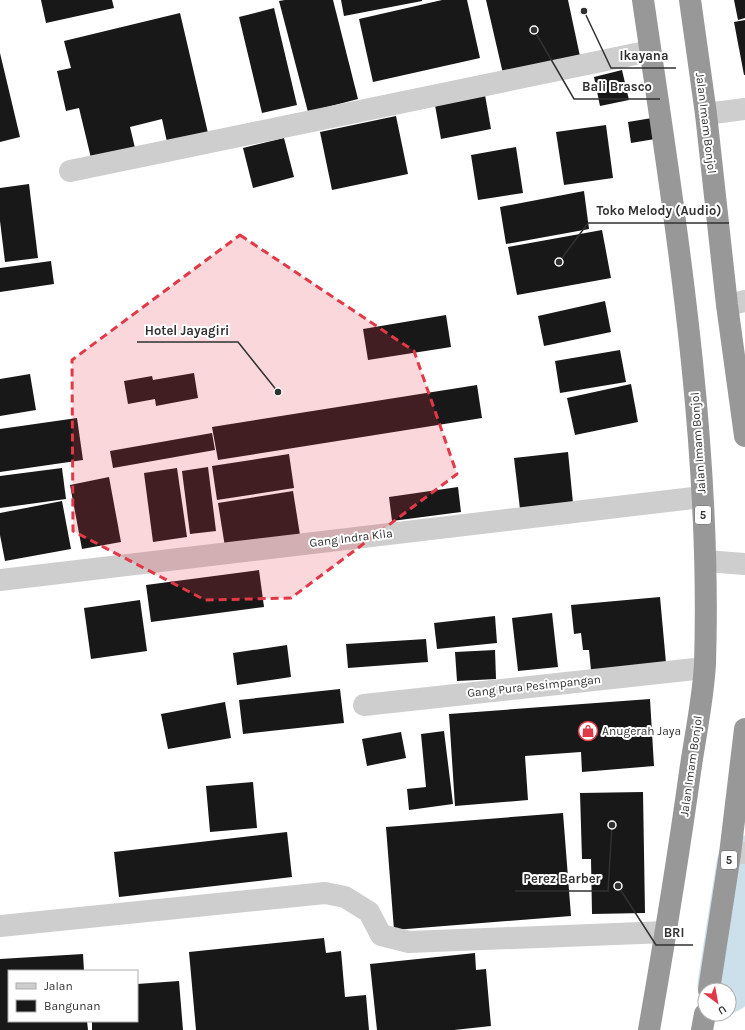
<svg xmlns="http://www.w3.org/2000/svg" width="745" height="1030" font-family="Karla,sans-serif">
	<style>
		.lines { fill: none; stroke-linecap: round; stroke-linejoin: round }
		.river { stroke: #cce0ec; stroke-width: 57 }
		.building { fill: #181818 }
		.minor { stroke: #cecece; stroke-width: 22 }
		.highway { stroke: #989898; stroke-width: 22 }
		.marked { fill: #e13947; fill-opacity: 0.2; stroke: #e13947; stroke-width: 3; stroke-dasharray: 8 5; stroke-linejoin: round }
		.labels { text-anchor: middle; stroke-width: 4; stroke-linejoin: round; paint-order: stroke }
		.shield { fill: #fff; stroke: #6f6f6f; stroke-width: 1 }
		.shield-label { font-size: 11px; font-weight: bold; fill: #313131 }
		.street-label { font-size: 12px; fill: #313131; stroke: #fff }
		.poi-label { font-size: 12px; fill: #313131; stroke: #fff; text-anchor: start }
		.leader { fill: none; stroke: #313131; stroke-width: 1.5 }
		.callout-dot { fill: #313131; stroke: #fff; stroke-width: 1.5 }
		.callout-label { font-size: 13px; text-anchor: middle; font-weight: bold; fill: #313131; stroke: #fff; stroke-width: 4; stroke-linejoin: round; paint-order: stroke }
	</style>
	<rect width="100%" height="100%" fill="#fff"/>
	<g class="lines">
		<path class="river" d="M 726,985 L 745,864"/>
	</g>
	<g class="building">
		<path d="M 41,0 L 112,0 L 114,8 L 46,23 Z"/>
		<path d="M 285,0 L 333,0 L 358,99 L 308,112 L 279,1 Z"/>
		<path d="M 341,0 L 422,0 L 422,1 L 344,16 Z"/>
		<path d="M 442,0 L 467,0 L 480,58 L 373,82 L 359,19 Z"/>
		<path d="M 486,0 L 568,0 L 581,61 L 504,78 Z"/>
		<path d="M 734,0 L 745,0 L 745,18 L 738,20 Z"/>
		<path d="M 274,8 L 297,105 L 262,113 L 239,17 Z"/>
		<path d="M 180,13 L 208,133 L 167,142 L 162,119 L 130,127 L 135,148 L 91,158 L 79,108 L 66,111 L 57,71 L 71,68 L 64,41 Z"/>
		<path d="M 745,20 L 745,75 L 744,75 L 734,22 Z"/>
		<path d="M 0,53 L 20,137 L 0,142 Z"/>
		<path d="M 622,70 L 629,100 L 600,106 L 594,77 Z"/>
		<path d="M 485,95 L 491,129 L 441,139 L 435,105 Z"/>
		<path d="M 396,116 L 408,174 L 332,190 L 320,132 Z"/>
		<path d="M 652,118 L 655,139 L 631,143 L 628,122 Z"/>
		<path d="M 606,125 L 613,178 L 564,185 L 556,132 Z"/>
		<path d="M 284,138 L 294,177 L 253,188 L 243,148 Z"/>
		<path d="M 516,147 L 523,193 L 478,200 L 471,155 Z"/>
		<path d="M 29,184 L 38,258 L 5,262 L 0,221 L 0,188 Z"/>
		<path d="M 584,191 L 589,229 L 506,244 L 500,207 Z"/>
		<path d="M 602,230 L 611,278 L 517,295 L 508,247 Z"/>
		<path d="M 51,261 L 54,284 L 0,292 L 0,268 Z"/>
		<path d="M 605,301 L 611,332 L 544,346 L 538,316 Z"/>
		<path d="M 446,315 L 451,347 L 368,360 L 363,329 Z"/>
		<path d="M 620,350 L 626,382 L 560,393 L 555,361 Z"/>
		<path d="M 194,373 L 198,398 L 156,406 L 155,399 L 128,404 L 124,381 L 152,376 L 153,380 Z"/>
		<path d="M 30,374 L 36,410 L 0,416 L 0,379 Z"/>
		<path d="M 631,384 L 638,422 L 575,435 L 567,398 Z"/>
		<path d="M 477,385 L 482,418 L 218,460 L 212,427 Z"/>
		<path d="M 77,418 L 83,460 L 0,472 L 0,429 Z"/>
		<path d="M 212,433 L 215,450 L 113,468 L 110,451 Z"/>
		<path d="M 568,452 L 573,503 L 520,509 L 514,458 Z"/>
		<path d="M 289,454 L 294,488 L 217,500 L 212,466 Z"/>
		<path d="M 208,467 L 216,531 L 190,534 L 182,471 Z"/>
		<path d="M 62,468 L 66,499 L 0,508 L 0,476 Z"/>
		<path d="M 177,468 L 187,537 L 153,542 L 144,473 Z"/>
		<path d="M 109,477 L 121,542 L 82,549 L 70,485 Z"/>
		<path d="M 458,487 L 461,512 L 392,521 L 389,497 Z"/>
		<path d="M 293,491 L 300,535 L 225,547 L 218,503 Z"/>
		<path d="M 62,501 L 71,549 L 5,561 L 0,535 L 0,513 Z"/>
		<path d="M 259,570 L 264,607 L 151,622 L 146,585 Z"/>
		<path d="M 660,597 L 666,663 L 591,670 L 589,650 L 583,650 L 581,633 L 574,634 L 571,605 Z"/>
		<path d="M 140,600 L 147,651 L 91,659 L 84,608 Z"/>
		<path d="M 552,613 L 558,667 L 518,671 L 512,618 Z"/>
		<path d="M 495,616 L 497,643 L 437,649 L 434,623 Z"/>
		<path d="M 426,639 L 428,662 L 348,668 L 346,644 Z"/>
		<path d="M 287,645 L 291,677 L 237,685 L 233,653 Z"/>
		<path d="M 495,650 L 496,679 L 457,681 L 455,652 Z"/>
		<path d="M 340,689 L 344,723 L 243,734 L 239,700 Z"/>
		<path d="M 650,699 L 654,766 L 582,772 L 581,752 L 525,756 L 528,800 L 455,806 L 449,714 Z"/>
		<path d="M 225,702 L 231,738 L 168,749 L 161,714 Z"/>
		<path d="M 444,731 L 453,804 L 409,810 L 407,789 L 426,787 L 421,734 Z"/>
		<path d="M 401,732 L 406,758 L 367,766 L 362,739 Z"/>
		<path d="M 253,782 L 257,828 L 210,832 L 206,786 Z"/>
		<path d="M 643,792 L 645,913 L 592,914 L 591,859 L 582,859 L 580,793 Z"/>
		<path d="M 563,813 L 571,916 L 394,930 L 386,827 Z"/>
		<path d="M 287,832 L 292,877 L 119,897 L 114,852 Z"/>
		<path d="M 324,938 L 326,953 L 341,951 L 345,997 L 366,995 L 369,1030 L 196,1030 L 189,952 Z"/>
		<path d="M 475,953 L 476,970 L 486,969 L 491,1026 L 454,1030 L 377,1030 L 370,964 Z"/>
		<path d="M 83,954 L 84,971 L 9,971 L 9,1021 L 87,1021 L 88,1030 L 0,1030 L 0,959 Z"/>
		<path d="M 179,981 L 183,1030 L 92,1030 L 92,1021 L 137,1021 L 137,984 Z"/>
	</g>
	<g class="lines">
		<g class="minor">
			<path d="M 706,114 L 745,109"/>
			<path d="M 70,171 L 650,51"/>
			<path d="M 727,305 L 745,301"/>
			<path d="M 706,561 L 745,564"/>
			<path d="M 0,580 L 702,497"/>
			<path d="M 364,705 L 704,668"/>
			<path d="M 730,854 L 745,853"/>
			<path d="M 0,926 L 325,893 L 345,897 L 369,912 L 381,935 L 409,942 L 666,932"/>
		</g>
		<g class="highway">
			<path d="M 643,0 C 675,219 712,441 705,664 C 703,700 695,737 690,772 C 678,859 664,944 649,1030"/>
			<path d="M 690,0 L 706,114 L 727,305 L 745,436"/>
			<path d="M 709,990 L 730,854 L 745,729"/>
			<path d="M 702,1030 L 705,1014"/>
		</g>
	</g>
	<path class="marked" d="M 240,235 L 414,351 L 457,474 L 291,598 L 205,600 L 73,531 L 72,360 Z"/>
	<defs>
		<symbol id="shop-ring" viewBox="-11 -11 22 22"><circle r="9.5" fill="#fff" stroke="#e13947" stroke-width="1.5"/><path d="M-5-2.5h2.3a2.7 3.5 0 0 1 5.4 0H5L5.5 6h-11ZM-1.5-2.5h3a1.5 2.3 0 0 0-3 0Z" fill="#e13947"/></symbol>
	</defs>
	<g fill-rule="evenodd">
		<use href="#shop-ring" x="577" y="720" width="22" height="22"/>
	</g>
	<g class="labels">
		<g class="shield">
			<rect x="695" y="506" width="16" height="18" rx="3"/>
			<rect x="721" y="851" width="16" height="18" rx="3"/>
		</g>
		<g class="shield-label">
			<text x="703" y="519">5</text>
			<text x="729" y="864">5</text>
		</g>
		<g class="street-label">
			<text transform="translate(706 123) rotate(83)" y="4">Jalan Imam Bonjol</text>
			<text transform="translate(698 443) rotate(-94)" y="4">Jalan Imam Bonjol</text>
			<text transform="translate(351 538) rotate(-7)" y="4">Gang Indra Kila</text>
			<text transform="translate(534 686) rotate(-6)" y="4">Gang Pura Pesimpangan</text>
			<text transform="translate(691 766) rotate(-82)" y="4">Jalan Imam Bonjol</text>
		</g>
		<g class="poi-label">
			<text x="602" y="735">Anugerah Jaya</text>
		</g>
	</g>
	<path class="leader" d="M584 11L611 68H676M534 30L574 99H660M559 262L588 223H729M278 392L238 342H137M612 825L608 891H515M618 886L656 945H693"/>
	<g class="callout-dot">
		<circle cx="584" cy="11" r="4"/>
		<circle cx="534" cy="30" r="4"/>
		<circle cx="559" cy="262" r="4"/>
		<circle cx="278" cy="392" r="4"/>
		<circle cx="612" cy="825" r="4"/>
		<circle cx="618" cy="886" r="4"/>
	</g>
	<g class="callout-label">
		<text x="644" y="60">Ikayana</text>
		<text x="617" y="91">Bali Brasco</text>
		<text x="659" y="215">Toko Melody (Audio)</text>
		<text x="187" y="335">Hotel Jayagiri</text>
		<text x="562" y="883">Perez Barber</text>
		<text x="674" y="937">BRI</text>
	</g>
	<rect x="8" y="970" width="130" height="52" fill="#ffffff" stroke="#adadad"/>
	<rect x="16" y="983" width="20" height="6" fill="#cecece" stroke="#adadad"/>
	<text x="44" y="990" font-size="12" fill="#313131">Jalan</text>
	<rect x="16" y="1000" width="20" height="12" fill="#181818" stroke="#adadad"/>
	<text x="44" y="1010" font-size="12" fill="#313131">Bangunan</text>
	<g transform="translate(717 1002) rotate(148)"><circle r="19" fill="#ffffff" stroke="#adadad"/>
	<path d="M0-3L7 15L0 10L-7 15Z" fill="#e13947"/>
	<text y="-6" font-size="11" font-weight="bold" text-anchor="middle" fill="#313131">U</text>
	</g>
</svg>
